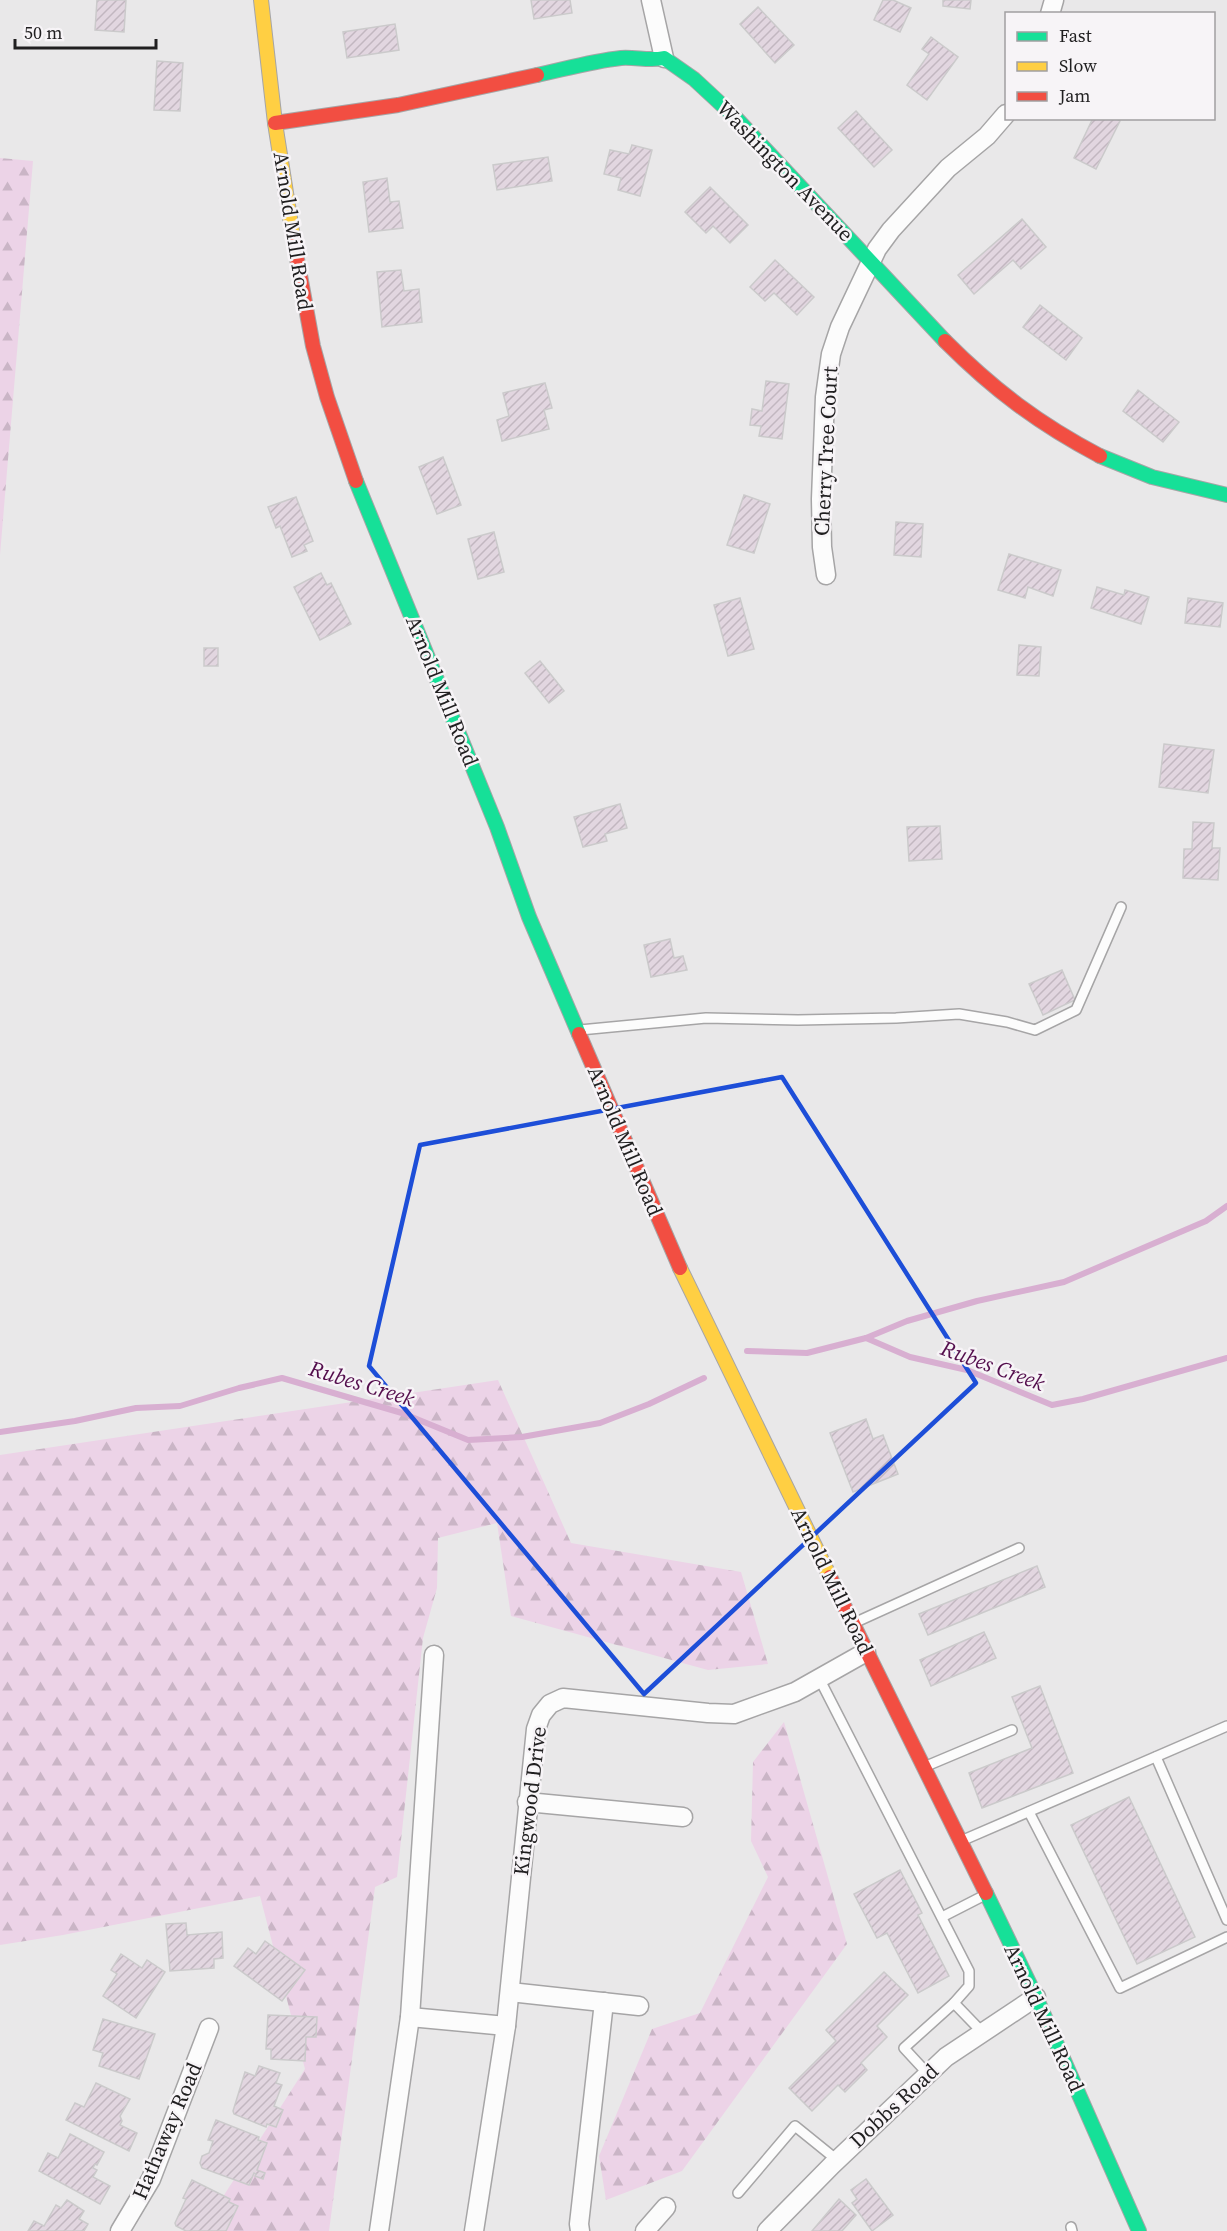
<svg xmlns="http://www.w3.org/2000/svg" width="1227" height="2231" font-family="'Source Serif 4',serif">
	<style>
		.forest { fill: url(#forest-firs) }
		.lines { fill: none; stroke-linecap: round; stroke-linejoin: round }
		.stream { stroke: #d8afd1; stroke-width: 6 }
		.building { fill: url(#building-hatch); stroke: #cbcacb; stroke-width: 1.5 }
		.lane-casing { stroke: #a6a5a6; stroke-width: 12 }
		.street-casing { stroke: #a6a5a6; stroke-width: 21 }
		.fast-casing { stroke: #a6a5a6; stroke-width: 16 }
		.slow-casing { stroke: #a6a5a6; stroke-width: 16 }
		.jam-casing { stroke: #a6a5a6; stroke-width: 16 }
		.lane { stroke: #fcfcfc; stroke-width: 9 }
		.street { stroke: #fcfcfc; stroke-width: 18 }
		.fast { stroke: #16e098; stroke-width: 14 }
		.slow { stroke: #ffcf43; stroke-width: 14 }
		.jam { stroke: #f24e42; stroke-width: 14 }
		.marked { fill: none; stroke: #1d4ed8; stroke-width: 4.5; stroke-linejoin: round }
		.labels { text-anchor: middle; stroke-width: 5; stroke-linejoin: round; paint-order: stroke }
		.street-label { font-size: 21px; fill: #201f20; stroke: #f7f4f7 }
		.water-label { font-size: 22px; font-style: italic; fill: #540e4d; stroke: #f7f4f7 }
	</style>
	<defs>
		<pattern id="forest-firs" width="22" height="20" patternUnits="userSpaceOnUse" patternTransform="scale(1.5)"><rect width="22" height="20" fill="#ecd3e7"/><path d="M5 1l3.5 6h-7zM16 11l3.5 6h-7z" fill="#cab5c6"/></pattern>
		<pattern id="building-hatch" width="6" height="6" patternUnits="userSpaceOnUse" patternTransform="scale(1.5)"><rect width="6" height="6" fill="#e2d6e0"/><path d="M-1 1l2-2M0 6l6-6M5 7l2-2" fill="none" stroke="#c2b7c0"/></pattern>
	</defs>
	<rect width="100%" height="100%" fill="#e9e8e9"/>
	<g class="forest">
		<path d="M 0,158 L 33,161 L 0,555 Z"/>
		<path d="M 498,1380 L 571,1543 L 741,1572 L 768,1664 L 708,1670 L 511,1616 L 497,1523 L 438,1538 L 437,1588 L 423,1638 L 397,1877 L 375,1887 L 329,2231 L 201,2231 L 305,2069 L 260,1896 L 63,1935 L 0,1945 L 0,1455 Z"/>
		<path d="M 784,1722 L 847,1944 L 682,2171 L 606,2200 L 599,2156 L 652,2029 L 700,2013 L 768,1877 L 751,1841 L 753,1762 Z"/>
	</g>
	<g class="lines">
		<g class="stream">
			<path d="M 866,1338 L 910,1357 L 967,1370 L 1052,1405 L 1083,1399 L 1227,1358"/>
			<path d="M 747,1351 L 807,1353 L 866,1338 L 907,1321 L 977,1301 L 1064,1282 L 1206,1221 L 1227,1206"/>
			<path d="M 0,1432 L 75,1421 L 136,1408 L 180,1406 L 239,1388 L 282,1378 L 402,1413 L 468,1440 L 522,1437 L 600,1423 L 649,1404 L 704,1378"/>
		</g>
	</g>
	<g class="building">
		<path d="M 97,0 L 126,0 L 124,32 L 95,30 Z"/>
		<path d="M 531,0 L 570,0 L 572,13 L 534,19 Z"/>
		<path d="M 883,0 L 893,0 L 911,8 L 900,32 L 874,20 Z"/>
		<path d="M 943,0 L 971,0 L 970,9 L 943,6 Z"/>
		<path d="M 758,7 L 794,45 L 775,63 L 740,24 Z"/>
		<path d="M 395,24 L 399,50 L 347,58 L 343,32 Z"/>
		<path d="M 931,37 L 958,57 L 927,100 L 907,85 L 929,54 L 922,49 Z"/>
		<path d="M 157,61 L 183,63 L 180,111 L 154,110 Z"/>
		<path d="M 856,111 L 892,150 L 874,167 L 838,128 Z"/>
		<path d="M 1093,118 L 1115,118 L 1120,121 L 1096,169 L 1074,158 Z"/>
		<path d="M 632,145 L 652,150 L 640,196 L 618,190 L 621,178 L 604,174 L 610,150 L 629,154 Z"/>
		<path d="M 548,157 L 552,181 L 497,190 L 493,165 Z"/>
		<path d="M 387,178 L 390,202 L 399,201 L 403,228 L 369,232 L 363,182 Z"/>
		<path d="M 710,187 L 748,225 L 730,243 L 713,226 L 706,233 L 685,212 Z"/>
		<path d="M 1022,219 L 1046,247 L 1021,269 L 1013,260 L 974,294 L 958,275 Z"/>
		<path d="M 775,260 L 814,297 L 797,315 L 774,293 L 765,301 L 750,287 Z"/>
		<path d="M 401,270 L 404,291 L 419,289 L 422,322 L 382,327 L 377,272 Z"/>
		<path d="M 1040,305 L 1082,338 L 1066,360 L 1023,327 Z"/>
		<path d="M 766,381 L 789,384 L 782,439 L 759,436 L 761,426 L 750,425 L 752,409 L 762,411 Z"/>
		<path d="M 545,383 L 552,408 L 544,410 L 549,429 L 502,441 L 497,420 L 509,416 L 503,393 Z"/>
		<path d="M 1138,390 L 1179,422 L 1163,442 L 1123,411 Z"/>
		<path d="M 443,457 L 461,505 L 437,514 L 419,467 Z"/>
		<path d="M 744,495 L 770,504 L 754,553 L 727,545 Z"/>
		<path d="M 296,497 L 313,541 L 304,545 L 307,551 L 292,557 L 280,526 L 276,528 L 268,507 Z"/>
		<path d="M 896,522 L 923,524 L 921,557 L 894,555 Z"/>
		<path d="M 494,532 L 504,572 L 478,579 L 468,539 Z"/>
		<path d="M 1009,554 L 1061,570 L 1053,596 L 1028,587 L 1025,598 L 998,590 Z"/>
		<path d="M 321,573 L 327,585 L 331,583 L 351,624 L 320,640 L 294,587 Z"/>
		<path d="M 1097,587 L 1124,595 L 1125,590 L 1149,597 L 1141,624 L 1091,608 Z"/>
		<path d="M 740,598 L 754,649 L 728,656 L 714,605 Z"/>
		<path d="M 1188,598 L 1223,603 L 1220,627 L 1185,623 Z"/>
		<path d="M 1019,645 L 1041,647 L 1039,676 L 1017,675 Z"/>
		<rect x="204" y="648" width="14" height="18"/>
		<path d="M 540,661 L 564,691 L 549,703 L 525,673 Z"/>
		<path d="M 1164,744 L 1214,750 L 1208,793 L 1159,787 Z"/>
		<path d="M 620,804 L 627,828 L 605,834 L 607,841 L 583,847 L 574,817 Z"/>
		<path d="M 1193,822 L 1214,823 L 1212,848 L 1220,848 L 1218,880 L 1183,878 L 1184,849 L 1192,849 Z"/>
		<path d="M 940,826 L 942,859 L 909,861 L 907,827 Z"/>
		<path d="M 670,939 L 674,958 L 683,956 L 687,970 L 651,977 L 644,945 Z"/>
		<path d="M 1062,970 L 1075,1000 L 1043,1015 L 1029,984 Z"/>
		<path d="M 866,1419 L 873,1439 L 883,1435 L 898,1474 L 853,1492 L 830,1433 Z"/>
		<path d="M 1037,1566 L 1045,1587 L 928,1635 L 919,1614 Z"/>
		<path d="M 984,1632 L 996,1658 L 931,1686 L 920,1660 Z"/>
		<path d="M 1040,1686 L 1073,1773 L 982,1808 L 969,1773 L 1032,1748 L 1012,1697 Z"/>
		<path d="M 1129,1797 L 1195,1937 L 1137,1964 L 1071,1825 Z"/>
		<path d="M 900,1870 L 922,1913 L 918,1915 L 949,1976 L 918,1993 L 887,1933 L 877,1938 L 854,1894 Z"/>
		<path d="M 186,1923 L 187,1935 L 222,1932 L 223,1958 L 214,1959 L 214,1968 L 170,1971 L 166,1924 Z"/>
		<path d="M 265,1941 L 305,1970 L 282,2001 L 234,1966 L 248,1948 L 256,1954 Z"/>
		<path d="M 121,1954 L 142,1968 L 147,1960 L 165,1972 L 136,2018 L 103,1996 L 117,1974 L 111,1970 Z"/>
		<path d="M 884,1972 L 908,1995 L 877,2026 L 887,2037 L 861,2063 L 867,2070 L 845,2092 L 838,2085 L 812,2111 L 789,2088 L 836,2041 L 826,2030 Z"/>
		<path d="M 268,2015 L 317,2017 L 316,2037 L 306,2037 L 305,2061 L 271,2059 L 271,2049 L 266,2049 Z"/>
		<path d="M 103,2019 L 155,2034 L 139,2079 L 99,2066 L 103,2053 L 93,2050 Z"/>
		<path d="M 259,2066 L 280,2073 L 276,2083 L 282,2085 L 274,2106 L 283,2110 L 276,2127 L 267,2124 L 266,2127 L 234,2114 L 233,2111 L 245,2072 L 255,2076 Z"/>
		<path d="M 96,2083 L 130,2099 L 120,2116 L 122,2121 L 120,2125 L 137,2133 L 129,2151 L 66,2120 L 75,2103 L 84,2107 Z"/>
		<path d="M 216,2120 L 259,2137 L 258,2140 L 267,2143 L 257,2170 L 265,2173 L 263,2179 L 255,2176 L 256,2174 L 254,2173 L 249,2185 L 202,2168 L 200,2163 L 202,2156 L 209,2153 L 213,2141 L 208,2140 Z"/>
		<path d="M 70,2134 L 104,2152 L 97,2165 L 95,2164 L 93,2168 L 97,2170 L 93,2177 L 110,2186 L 100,2204 L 39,2171 L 48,2153 L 58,2158 Z"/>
		<path d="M 866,2179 L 893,2215 L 872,2231 L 852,2203 L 857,2199 L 851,2190 Z"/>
		<path d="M 192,2180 L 230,2199 L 229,2202 L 238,2206 L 226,2231 L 186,2231 L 176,2226 L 175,2223 L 186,2199 L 183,2198 Z"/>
		<path d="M 839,2199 L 856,2215 L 842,2231 L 812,2231 Z"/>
		<path d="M 67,2200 L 84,2211 L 79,2219 L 88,2224 L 84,2231 L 28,2231 L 34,2221 L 44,2226 L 56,2205 L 61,2208 Z"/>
	</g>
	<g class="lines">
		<defs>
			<g id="lane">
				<path d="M 580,1030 L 706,1018 L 798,1020 L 896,1018 L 959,1014 L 1007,1022 L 1035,1030 L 1076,1010 L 1121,907"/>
				<path d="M 854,1623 L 1019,1548"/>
				<path d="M 819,1678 L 969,1971 L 969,1986 L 954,2003"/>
				<path d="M 1156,1757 L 1227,1920"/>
				<path d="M 924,1767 L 1012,1730"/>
				<path d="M 1029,1812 L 1120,1988 L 1227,1937"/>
				<path d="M 961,1841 L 1227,1726"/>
				<path d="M 942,1917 L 985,1895"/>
				<path d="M 928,2074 L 904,2048 L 954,2003 L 982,2032"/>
				<path d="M 738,2193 L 795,2126 L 837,2160"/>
				<path d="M 1071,2227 L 1072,2231"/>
			</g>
			<g id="street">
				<path d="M 651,0 L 664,58"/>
				<path d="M 1050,14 L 1054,0"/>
				<path d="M 826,575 L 822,547 L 821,499 L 825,397 L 831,354 L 840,327 L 877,249 L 891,230 L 948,168 L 987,136 L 1006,114"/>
				<path d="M 527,1802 L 683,1817"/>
				<path d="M 510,1992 L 639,2006"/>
				<path d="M 410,2017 L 506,2026"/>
				<path d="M 120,2231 L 151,2179 L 209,2028"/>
				<path d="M 379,2231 L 410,2017 L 434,1655"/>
				<path d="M 474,2231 L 506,2026 L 536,1729 L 541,1715 L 550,1704 L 563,1698 L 708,1713 L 734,1714 L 795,1692 L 866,1652"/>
				<path d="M 580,2231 L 579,2224 L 604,2002"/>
				<path d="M 645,2231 L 666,2207"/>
				<path d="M 767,2231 L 832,2165 L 946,2057 L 1036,1997"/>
			</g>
			<g id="fast">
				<path d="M 537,75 C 565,69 593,61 621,58 C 636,57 650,61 664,58 L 694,79 L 736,118 L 945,341"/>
				<path d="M 1100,456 L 1152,477 L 1227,495"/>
				<path d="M 356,481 L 497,827 L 529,917 L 579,1034"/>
				<path d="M 986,1893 L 1036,1997 L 1139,2231"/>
			</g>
			<g id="slow">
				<path d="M 261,0 L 275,123 L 293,237"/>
				<path d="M 680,1268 L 830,1577"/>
			</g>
			<g id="jam">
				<path d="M 275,123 L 398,105 L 537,75"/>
				<path d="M 293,237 L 313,346 L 327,397 L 356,481"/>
				<path d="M 945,341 C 994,390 1039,424 1100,456"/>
				<path d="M 579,1034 L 680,1268"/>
				<path d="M 830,1577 L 986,1893"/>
			</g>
		</defs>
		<use href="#lane" class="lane-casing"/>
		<use href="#street" class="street-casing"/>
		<use href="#fast" class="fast-casing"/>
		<use href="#slow" class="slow-casing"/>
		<use href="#jam" class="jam-casing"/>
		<use href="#lane" class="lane"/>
		<use href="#street" class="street"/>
		<use href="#fast" class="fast"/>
		<use href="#slow" class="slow"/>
		<use href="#jam" class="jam"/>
	</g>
	<path class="marked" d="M 782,1077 L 976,1383 L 644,1694 L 369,1366 L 420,1145 Z"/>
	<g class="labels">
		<g class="street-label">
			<text transform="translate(785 171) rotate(46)" y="7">Washington Avenue</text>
			<text transform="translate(293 231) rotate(81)" y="7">Arnold Mill Road</text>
			<text transform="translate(826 451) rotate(-87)" y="7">Cherry Tree Court</text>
			<text transform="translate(442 691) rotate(68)" y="7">Arnold Mill Road</text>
			<text transform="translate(625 1141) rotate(67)" y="7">Arnold Mill Road</text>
			<text transform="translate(832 1581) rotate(64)" y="7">Arnold Mill Road</text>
			<text transform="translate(530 1801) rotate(-83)" y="7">Kingwood Drive</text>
			<text transform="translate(1044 2018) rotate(65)" y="7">Arnold Mill Road</text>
			<text transform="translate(894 2106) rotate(-43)" y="7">Dobbs Road</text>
			<text transform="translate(167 2131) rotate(-67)" y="7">Hathaway Road</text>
		</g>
		<g class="water-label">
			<text transform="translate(993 1365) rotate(20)" y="8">Rubes Creek</text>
			<text transform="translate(362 1383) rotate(17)" y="8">Rubes Creek</text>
		</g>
	</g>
	<rect x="1005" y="12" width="210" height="108" fill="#f7f4f7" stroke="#a19fa1" stroke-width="1.5"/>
	<rect x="1017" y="32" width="30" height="9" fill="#16e098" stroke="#a19fa1" stroke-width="1.5"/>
	<text x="1059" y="42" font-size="18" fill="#201f20">Fast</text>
	<rect x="1017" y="62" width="30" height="9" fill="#ffcf43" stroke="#a19fa1" stroke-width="1.5"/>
	<text x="1059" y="72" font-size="18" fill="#201f20">Slow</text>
	<rect x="1017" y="92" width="30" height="9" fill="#f24e42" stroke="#a19fa1" stroke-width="1.5"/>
	<text x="1059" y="102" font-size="18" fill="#201f20">Jam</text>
	<path d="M15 39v9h141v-9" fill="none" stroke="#201f20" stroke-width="3"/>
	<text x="24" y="39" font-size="18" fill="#201f20" stroke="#f7f4f7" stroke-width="4.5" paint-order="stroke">50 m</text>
</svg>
